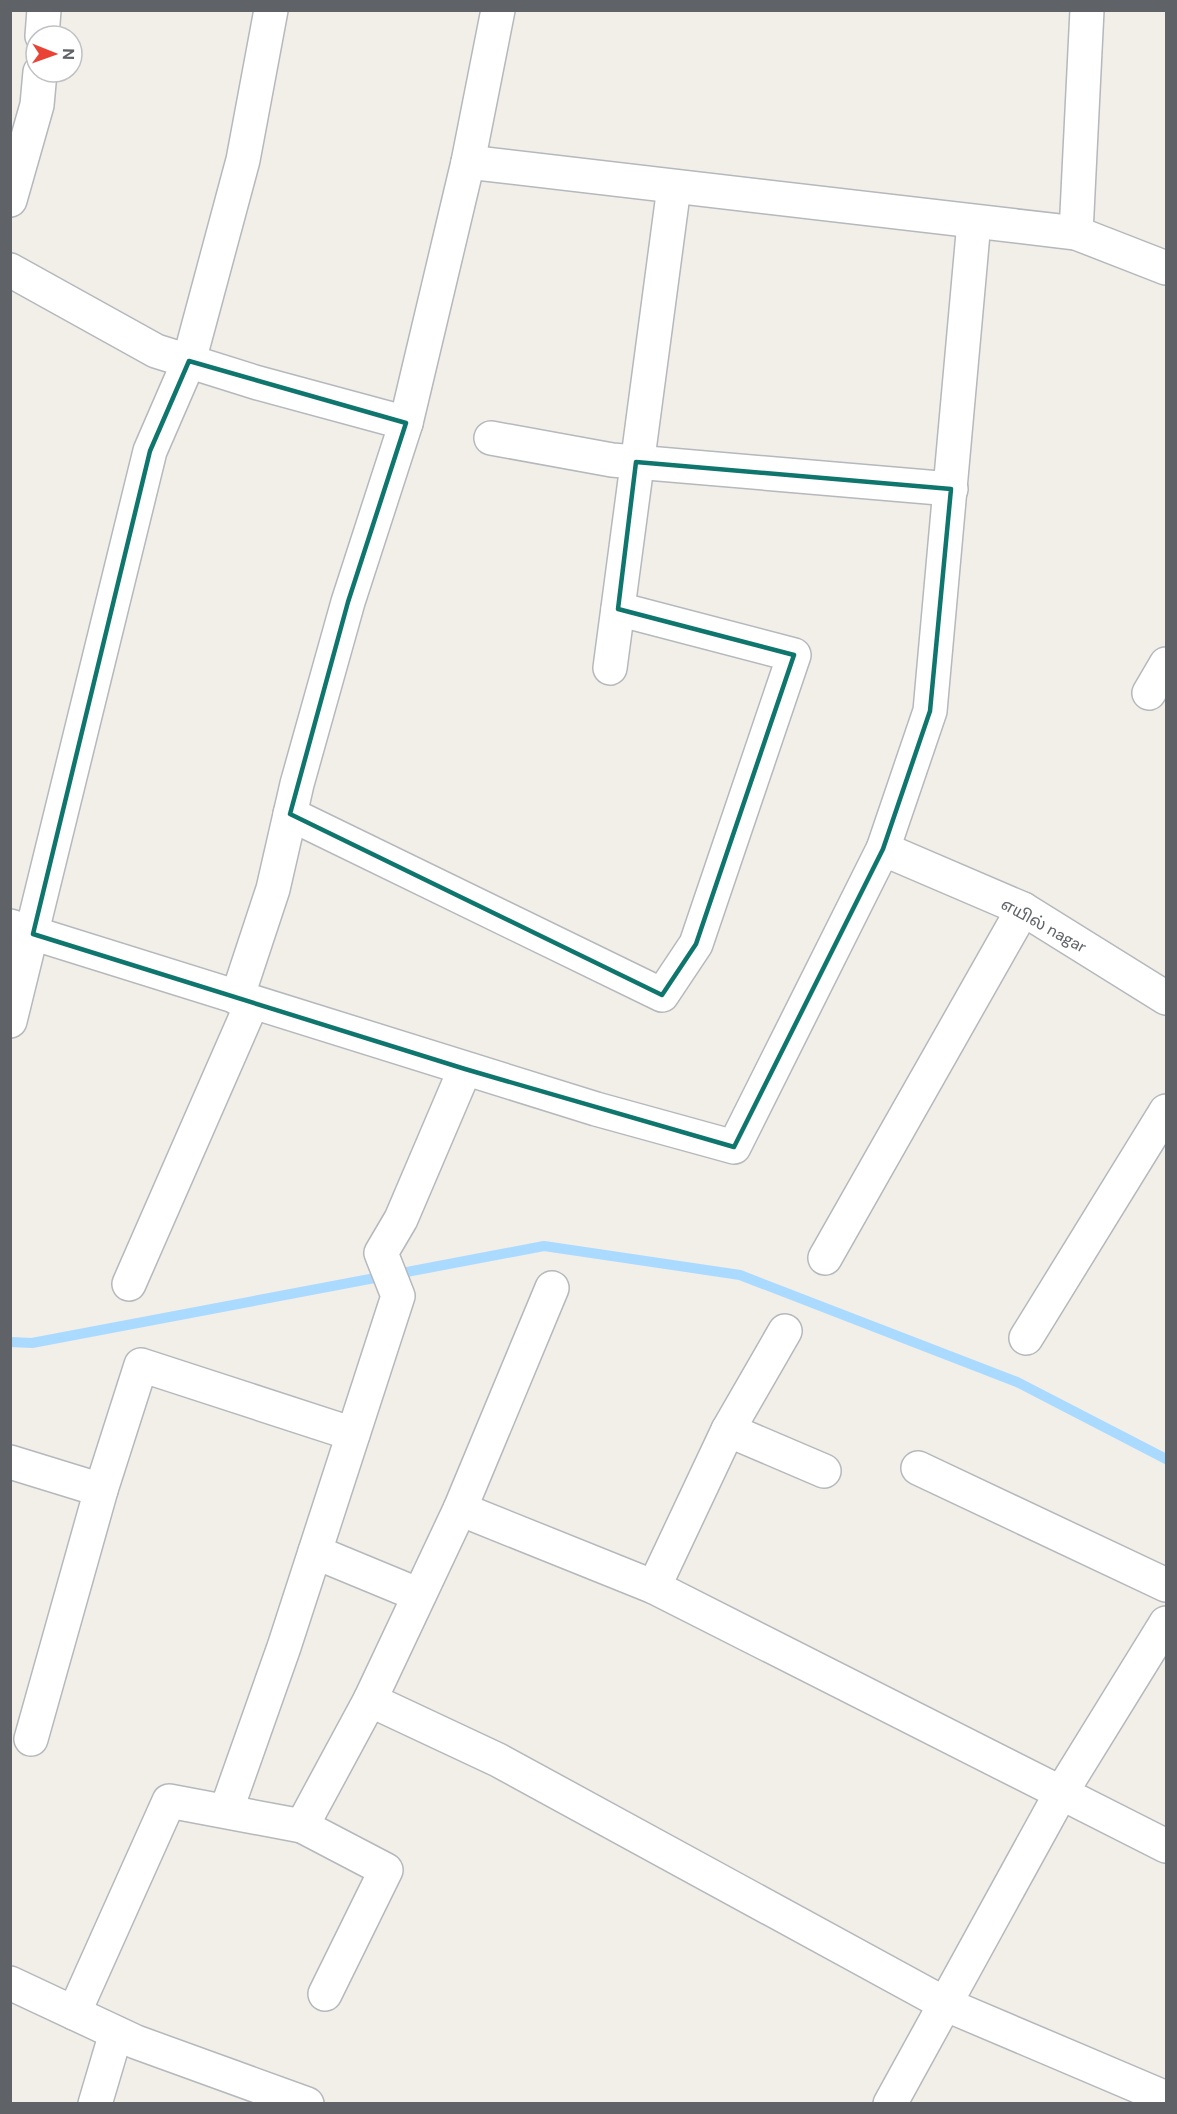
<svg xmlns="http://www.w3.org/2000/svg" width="1177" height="2114" font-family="'DM Sans','Noto Sans Tamil',sans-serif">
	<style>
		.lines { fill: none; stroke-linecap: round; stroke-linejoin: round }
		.stream { stroke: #aadaff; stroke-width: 10 }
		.minor-casing { stroke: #b5b8bc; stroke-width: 36 }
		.minor { stroke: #fff; stroke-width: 33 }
		.marked { fill: none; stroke: #0f766e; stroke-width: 4.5; stroke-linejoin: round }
		.labels { text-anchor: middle; stroke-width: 5; stroke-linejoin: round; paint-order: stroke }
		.street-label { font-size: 16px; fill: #5f6368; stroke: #fff }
	</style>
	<rect width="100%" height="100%" fill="#f1efe8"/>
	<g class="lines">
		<path class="stream" d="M 10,1342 L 32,1343 L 544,1246 L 740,1275 L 1017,1382 L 1166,1459"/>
		<defs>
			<g id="minor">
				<path d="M 42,36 L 44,10"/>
				<path d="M 468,162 L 1076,233 L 1166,268"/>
				<path d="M 10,200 L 37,105 L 40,72"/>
				<path d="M 1076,233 L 1087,10"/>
				<path d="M 10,270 L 156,351 L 258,383 L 406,423"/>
				<path d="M 491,438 L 612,460 L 951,489"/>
				<path d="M 610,668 L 674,187"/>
				<path d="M 1149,693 L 1166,664"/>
				<path d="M 290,814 L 662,995 L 696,944 L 794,655 L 618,609"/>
				<path d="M 883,849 L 1023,909 L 1166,998"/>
				<path d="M 10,926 L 596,1109 L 734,1147 L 883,849 L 930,711 L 974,222"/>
				<path d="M 237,998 L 273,889 L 297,784 L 348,602 L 406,423 L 468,162 L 498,10"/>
				<path d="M 10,1021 L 150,451 L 189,361 L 243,160 L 271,10"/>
				<path d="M 825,1258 L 1023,909"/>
				<path d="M 129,1284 L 252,1003"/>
				<path d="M 1026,1338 L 1166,1111"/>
				<path d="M 728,1430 L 824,1471"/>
				<path d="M 10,1462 L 101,1490"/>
				<path d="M 918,1468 L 1166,1585"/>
				<path d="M 460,1509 L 654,1587 L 1166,1846"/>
				<path d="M 315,1552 L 419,1595"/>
				<path d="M 654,1587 L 728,1430 L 785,1331"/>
				<path d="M 370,1700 L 498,1760 L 947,2005 L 1166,2098"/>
				<path d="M 31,1739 L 101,1490 L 141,1365 L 353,1434"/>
				<path d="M 226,1811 L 284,1647 L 398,1296 L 381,1253 L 401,1219 L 465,1069"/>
				<path d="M 302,1826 L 386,1870 L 325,1994"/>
				<path d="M 10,1983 L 136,2042 L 307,2104"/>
				<path d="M 74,2013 L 169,1801 L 302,1826 L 370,1700 L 460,1509 L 552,1288"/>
				<path d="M 95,2104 L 116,2033"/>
				<path d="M 890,2104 L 1061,1793 L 1166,1623"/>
			</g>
		</defs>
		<use href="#minor" class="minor-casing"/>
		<use href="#minor" class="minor"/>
	</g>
	<path class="marked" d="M 189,361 L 406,423 L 348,602 L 290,814 L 662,995 L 696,944 L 794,655 L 618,609 L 636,462 L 951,489 L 930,711 L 883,849 L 734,1147 L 465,1069 L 33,934 L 150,451 Z"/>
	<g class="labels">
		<g class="street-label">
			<text transform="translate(1044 925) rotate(29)" y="6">எயில் nagar</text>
		</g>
	</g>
	<rect width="1177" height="2114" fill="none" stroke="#5f6368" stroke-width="24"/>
	<g transform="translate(54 54) rotate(91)"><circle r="28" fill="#ffffff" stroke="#bfc1c3" stroke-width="1.5"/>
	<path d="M0-4.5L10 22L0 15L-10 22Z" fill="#ea4335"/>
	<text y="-9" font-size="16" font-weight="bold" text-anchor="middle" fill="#5f6368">N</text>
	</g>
</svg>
